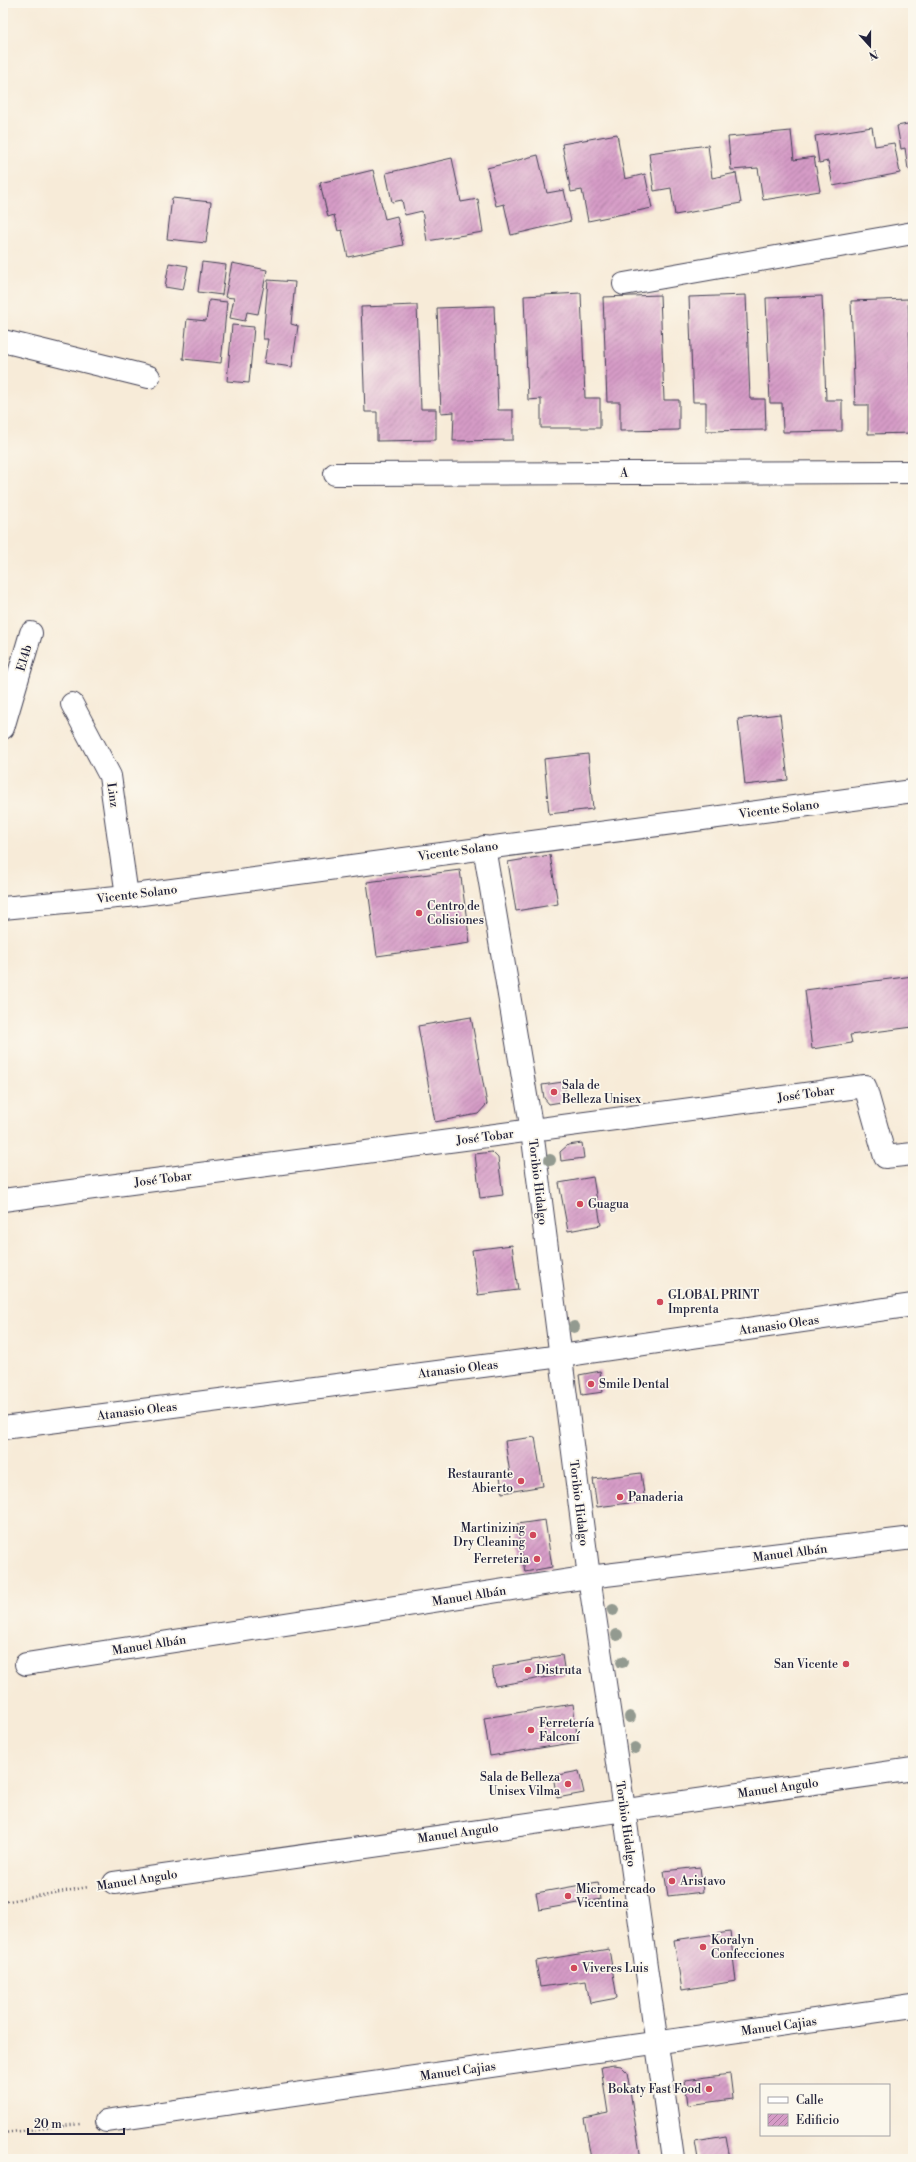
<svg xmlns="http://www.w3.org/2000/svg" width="916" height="2162" font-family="'Libre Bodoni',serif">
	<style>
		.building { fill: url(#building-hatch) }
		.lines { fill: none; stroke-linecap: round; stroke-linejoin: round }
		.minor-casing { stroke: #424053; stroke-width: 24 }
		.path { stroke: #424053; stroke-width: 2.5; stroke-dasharray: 1 3; stroke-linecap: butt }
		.minor { stroke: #fff; stroke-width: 22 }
		.tree { fill: #939a90 }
		.poi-dot { fill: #d1495b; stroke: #fbf7ec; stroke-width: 1.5 }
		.labels { text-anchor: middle; stroke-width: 3.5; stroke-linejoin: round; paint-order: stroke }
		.street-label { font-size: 12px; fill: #22223b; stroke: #fbf7ec }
		.poi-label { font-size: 12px; fill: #22223b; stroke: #fbf7ec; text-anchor: start }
	</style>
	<defs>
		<pattern id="building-hatch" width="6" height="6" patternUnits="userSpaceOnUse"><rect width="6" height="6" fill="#d59bc6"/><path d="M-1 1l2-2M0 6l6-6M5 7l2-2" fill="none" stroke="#ac7ea2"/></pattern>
	</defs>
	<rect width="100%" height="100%" fill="#fbf7ec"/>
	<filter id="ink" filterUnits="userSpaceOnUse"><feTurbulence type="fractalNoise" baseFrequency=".025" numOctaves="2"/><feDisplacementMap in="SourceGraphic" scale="8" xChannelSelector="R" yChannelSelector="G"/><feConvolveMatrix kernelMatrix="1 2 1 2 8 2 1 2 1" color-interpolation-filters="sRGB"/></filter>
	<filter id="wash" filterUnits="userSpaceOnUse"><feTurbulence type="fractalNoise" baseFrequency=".012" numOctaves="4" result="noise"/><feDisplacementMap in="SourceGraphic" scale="16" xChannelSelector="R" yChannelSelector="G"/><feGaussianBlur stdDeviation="0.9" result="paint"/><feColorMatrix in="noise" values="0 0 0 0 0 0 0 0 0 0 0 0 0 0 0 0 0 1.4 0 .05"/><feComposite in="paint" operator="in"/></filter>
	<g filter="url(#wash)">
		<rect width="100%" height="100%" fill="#f7ebd8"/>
		<g id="blocks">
			<g class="building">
				<path d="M 913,123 L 913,169 L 908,169 L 905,148 L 901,149 L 897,126 Z"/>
				<path d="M 872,127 L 875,146 L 894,143 L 900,173 L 833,186 L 828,161 L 819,163 L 815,136 Z"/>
				<path d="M 791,131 L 794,160 L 814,157 L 820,191 L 763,200 L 758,168 L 731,170 L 728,137 Z"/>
				<path d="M 617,134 L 625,179 L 645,174 L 652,208 L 588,221 L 582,190 L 571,192 L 562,144 Z"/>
				<path d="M 708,145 L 712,178 L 736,173 L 741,203 L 675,215 L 671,188 L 654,191 L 649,153 Z"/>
				<path d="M 538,155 L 547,193 L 564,190 L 571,221 L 511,235 L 504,204 L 496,206 L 487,168 Z"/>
				<path d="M 452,158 L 461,202 L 478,199 L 483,232 L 427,241 L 422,211 L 405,215 L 402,200 L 392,202 L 386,173 Z"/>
				<path d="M 373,170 L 385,219 L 397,216 L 403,245 L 348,257 L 342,230 L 338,231 L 334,215 L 328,217 L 320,183 Z"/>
				<path d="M 172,198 L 211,202 L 206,243 L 167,239 Z"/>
				<path d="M 202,262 L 226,265 L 222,295 L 198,292 Z"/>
				<path d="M 169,263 L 188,266 L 183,290 L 165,287 Z"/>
				<path d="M 232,263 L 267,270 L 258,314 L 247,312 L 245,321 L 230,318 L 234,298 L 225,297 Z"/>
				<path d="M 268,280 L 295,282 L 291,324 L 298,326 L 292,367 L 264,363 L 268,339 L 263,339 Z"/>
				<path d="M 581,293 L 585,398 L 600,398 L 600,428 L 541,428 L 541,399 L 528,400 L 524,296 Z"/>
				<path d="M 660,295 L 664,400 L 679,400 L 679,430 L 620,431 L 620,402 L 607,402 L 603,297 Z"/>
				<path d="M 746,295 L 750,399 L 765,399 L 766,430 L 706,431 L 706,402 L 693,402 L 689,297 Z"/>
				<path d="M 822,296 L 826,400 L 842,400 L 842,431 L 783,432 L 782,403 L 770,403 L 766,298 Z"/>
				<path d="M 908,299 L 913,433 L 868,434 L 868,405 L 855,405 L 851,301 Z"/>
				<path d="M 209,300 L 227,302 L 221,363 L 183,359 L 187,319 L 206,321 Z"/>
				<path d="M 417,305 L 421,409 L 436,409 L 436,440 L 377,441 L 377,412 L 365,412 L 361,307 Z"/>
				<path d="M 494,306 L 498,410 L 513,410 L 513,440 L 453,441 L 454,412 L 441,413 L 437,308 Z"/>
				<path d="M 232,325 L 254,327 L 249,383 L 227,381 Z"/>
				<path d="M 780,714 L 788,780 L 745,785 L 738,719 Z"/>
				<path d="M 588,754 L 593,809 L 549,814 L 544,759 Z"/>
				<path d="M 550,855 L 558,904 L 516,911 L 508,862 Z"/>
				<path d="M 460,870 L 470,943 L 377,956 L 367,882 Z"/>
				<path d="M 913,976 L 913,1027 L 850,1035 L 852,1043 L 812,1049 L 805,990 Z"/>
				<path d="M 471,1017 L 487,1104 L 478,1114 L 435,1122 L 418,1026 Z"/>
				<path d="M 563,1082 L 567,1101 L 549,1104 L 544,1098 L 542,1085 Z"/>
				<path d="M 582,1143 L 584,1158 L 561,1161 L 560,1152 L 568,1145 Z"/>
				<path d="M 492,1152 L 498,1158 L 503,1195 L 480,1198 L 475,1154 Z"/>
				<path d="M 593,1177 L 601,1225 L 568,1231 L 559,1183 Z"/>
				<path d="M 512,1245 L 518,1290 L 478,1295 L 472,1250 Z"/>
				<path d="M 600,1371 L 603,1392 L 582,1395 L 579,1375 Z"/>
				<path d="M 535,1437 L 543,1486 L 502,1493 L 500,1475 L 510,1474 L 505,1441 Z"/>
				<path d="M 641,1473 L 645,1501 L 597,1507 L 593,1479 Z"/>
				<path d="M 545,1520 L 552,1567 L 525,1572 L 517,1524 Z"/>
				<path d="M 562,1655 L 565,1674 L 495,1686 L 492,1667 Z"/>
				<path d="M 573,1704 L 578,1742 L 490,1756 L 484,1718 Z"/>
				<path d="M 579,1771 L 584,1793 L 557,1798 L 553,1776 Z"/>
				<path d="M 700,1867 L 703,1892 L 668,1896 L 664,1871 Z"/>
				<path d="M 598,1882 L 601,1899 L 539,1910 L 536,1893 Z"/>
				<path d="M 730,1932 L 736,1981 L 682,1990 L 674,1940 Z"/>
				<path d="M 609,1949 L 617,1998 L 590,2003 L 586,1981 L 540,1987 L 536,1961 Z"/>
				<path d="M 614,2065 L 621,2066 L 627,2072 L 641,2159 L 616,2159 L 615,2157 L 591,2159 L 584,2118 L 608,2113 L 601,2067 Z"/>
				<path d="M 730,2074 L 733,2099 L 688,2105 L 685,2080 Z"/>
				<path d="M 726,2136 L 730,2159 L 698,2159 L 695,2141 Z"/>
			</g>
		</g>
	</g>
	<g filter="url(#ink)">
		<use href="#blocks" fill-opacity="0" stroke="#424053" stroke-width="1"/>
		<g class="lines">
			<defs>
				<g id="minor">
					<path d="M 624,284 L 913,233"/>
					<path d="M 3,341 L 149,377"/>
					<path d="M 335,474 L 913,472"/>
					<path d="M 72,704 L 110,776 L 127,896"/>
					<path d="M 3,728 L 31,633"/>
					<path d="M 484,847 L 532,1131 L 589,1577 L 624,1809 L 673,2159"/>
					<path d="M 3,908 L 127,896 L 913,791"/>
					<path d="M 3,1200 L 865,1086 L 885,1157 L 913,1154"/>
					<path d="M 3,1428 L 561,1356 L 913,1305"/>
					<path d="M 26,1664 L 589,1577 L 913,1538"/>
					<path d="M 114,1883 L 913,1769"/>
					<path d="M 106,2121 L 913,2006"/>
				</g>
			</defs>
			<use href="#minor" class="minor-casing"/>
			<g class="path">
				<path d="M 3,1902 L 88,1887"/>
				<path d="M 3,2133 L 80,2124"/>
			</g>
			<use href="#minor" class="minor"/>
		</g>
		<g class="tree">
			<circle cx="550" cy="1160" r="6"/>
			<circle cx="574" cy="1327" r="6"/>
			<circle cx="613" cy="1610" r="6"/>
			<circle cx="617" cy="1635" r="6"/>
			<circle cx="622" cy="1662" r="6"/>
			<circle cx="630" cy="1717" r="6"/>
			<circle cx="635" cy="1748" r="6"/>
		</g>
	</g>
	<g class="poi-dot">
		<circle cx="419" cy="913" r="4"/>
		<circle cx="554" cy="1092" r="4"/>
		<circle cx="580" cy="1204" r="4"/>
		<circle cx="660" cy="1302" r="4"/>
		<circle cx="591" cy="1384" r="4"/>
		<circle cx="521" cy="1481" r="4"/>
		<circle cx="620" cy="1497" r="4"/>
		<circle cx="533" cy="1535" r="4"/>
		<circle cx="537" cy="1559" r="4"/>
		<circle cx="846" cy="1664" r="4"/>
		<circle cx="528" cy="1670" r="4"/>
		<circle cx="531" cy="1730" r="4"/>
		<circle cx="568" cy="1784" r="4"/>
		<circle cx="672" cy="1881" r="4"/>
		<circle cx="568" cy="1896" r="4"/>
		<circle cx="703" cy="1947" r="4"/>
		<circle cx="574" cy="1968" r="4"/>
		<circle cx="709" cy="2089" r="4"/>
	</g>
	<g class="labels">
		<g class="street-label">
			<text x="624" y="477">A</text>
			<text transform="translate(24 658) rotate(-73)" y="4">E14b</text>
			<text transform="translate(113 795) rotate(82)" y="4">Linz</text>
			<text transform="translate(779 809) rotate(-7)" y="4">Vicente Solano</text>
			<text transform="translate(458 851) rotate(-8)" y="4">Vicente Solano</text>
			<text transform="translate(137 894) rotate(-7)" y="4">Vicente Solano</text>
			<text transform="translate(806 1094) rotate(-8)" y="4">José Tobar</text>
			<text transform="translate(485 1137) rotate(-7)" y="4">José Tobar</text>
			<text transform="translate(163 1179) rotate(-7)" y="4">José Tobar</text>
			<text transform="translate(538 1182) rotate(83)" y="4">Toribio Hidalgo</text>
			<text transform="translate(779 1325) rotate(-8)" y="4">Atanasio Oleas</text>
			<text transform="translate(458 1369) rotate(-7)" y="4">Atanasio Oleas</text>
			<text transform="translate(137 1411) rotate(-7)" y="4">Atanasio Oleas</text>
			<text transform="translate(579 1503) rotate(83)" y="4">Toribio Hidalgo</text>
			<text transform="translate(790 1553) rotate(-7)" y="4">Manuel Albán</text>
			<text transform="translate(469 1596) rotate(-9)" y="4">Manuel Albán</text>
			<text transform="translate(149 1645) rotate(-9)" y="4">Manuel Albán</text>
			<text transform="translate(778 1788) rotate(-8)" y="4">Manuel Angulo</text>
			<text transform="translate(626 1824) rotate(82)" y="4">Toribio Hidalgo</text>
			<text transform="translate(458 1833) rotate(-8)" y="4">Manuel Angulo</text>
			<text transform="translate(137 1880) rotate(-9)" y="4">Manuel Angulo</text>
			<text transform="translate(779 2026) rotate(-8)" y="4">Manuel Cajias</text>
			<text transform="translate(458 2071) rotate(-8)" y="4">Manuel Cajias</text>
		</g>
		<g class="poi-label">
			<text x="427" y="910">Centro de<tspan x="427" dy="14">Colisiones</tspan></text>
			<text x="562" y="1089">Sala de<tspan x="562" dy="14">Belleza Unisex</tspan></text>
			<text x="588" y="1208">Guagua</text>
			<text x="668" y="1299">GLOBAL PRINT<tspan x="668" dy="14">Imprenta</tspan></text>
			<text x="599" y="1388">Smile Dental</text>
			<text x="513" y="1478" text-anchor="end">Restaurante<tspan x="513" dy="14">Abierto</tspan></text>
			<text x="628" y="1501">Panaderia</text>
			<text x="525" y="1532" text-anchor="end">Martinizing<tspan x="525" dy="14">Dry Cleaning</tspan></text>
			<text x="529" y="1563" text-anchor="end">Ferreteria</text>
			<text x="838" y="1668" text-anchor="end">San Vicente</text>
			<text x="536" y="1674">Distruta</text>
			<text x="539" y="1727">Ferretería<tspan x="539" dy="14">Falconí</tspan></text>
			<text x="560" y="1781" text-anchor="end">Sala de Belleza<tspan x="560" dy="14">Unisex Vilma</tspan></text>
			<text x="680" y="1885">Aristavo</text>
			<text x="576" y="1893">Micromercado<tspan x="576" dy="14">Vicentina</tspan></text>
			<text x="711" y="1944">Koralyn<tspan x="711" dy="14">Confecciones</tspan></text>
			<text x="582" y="1972">Viveres Luis</text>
			<text x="701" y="2093" text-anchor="end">Bokaty Fast Food</text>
		</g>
	</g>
	<rect width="916" height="2162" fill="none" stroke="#fbf7ec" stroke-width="16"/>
	<rect x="760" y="2084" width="130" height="52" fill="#fbf7ec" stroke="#a4a2a5"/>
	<rect x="768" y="2097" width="20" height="6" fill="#ffffff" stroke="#a4a2a5"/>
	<text x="796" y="2104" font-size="12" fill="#22223b">Calle</text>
	<rect x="768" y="2114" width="20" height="12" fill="url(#building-hatch)" stroke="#a4a2a5"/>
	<text x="796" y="2124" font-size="12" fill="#22223b">Edificio</text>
	<g transform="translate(870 46) rotate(159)" stroke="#fbf7ec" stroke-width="3" paint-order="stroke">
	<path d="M0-3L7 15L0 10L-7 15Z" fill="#22223b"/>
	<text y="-6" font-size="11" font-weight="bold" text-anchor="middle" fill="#22223b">N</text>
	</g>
	<path d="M28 2128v6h96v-6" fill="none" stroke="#22223b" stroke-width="2"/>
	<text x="34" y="2128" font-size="12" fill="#22223b" stroke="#fbf7ec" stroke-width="3" paint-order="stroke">20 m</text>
</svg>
